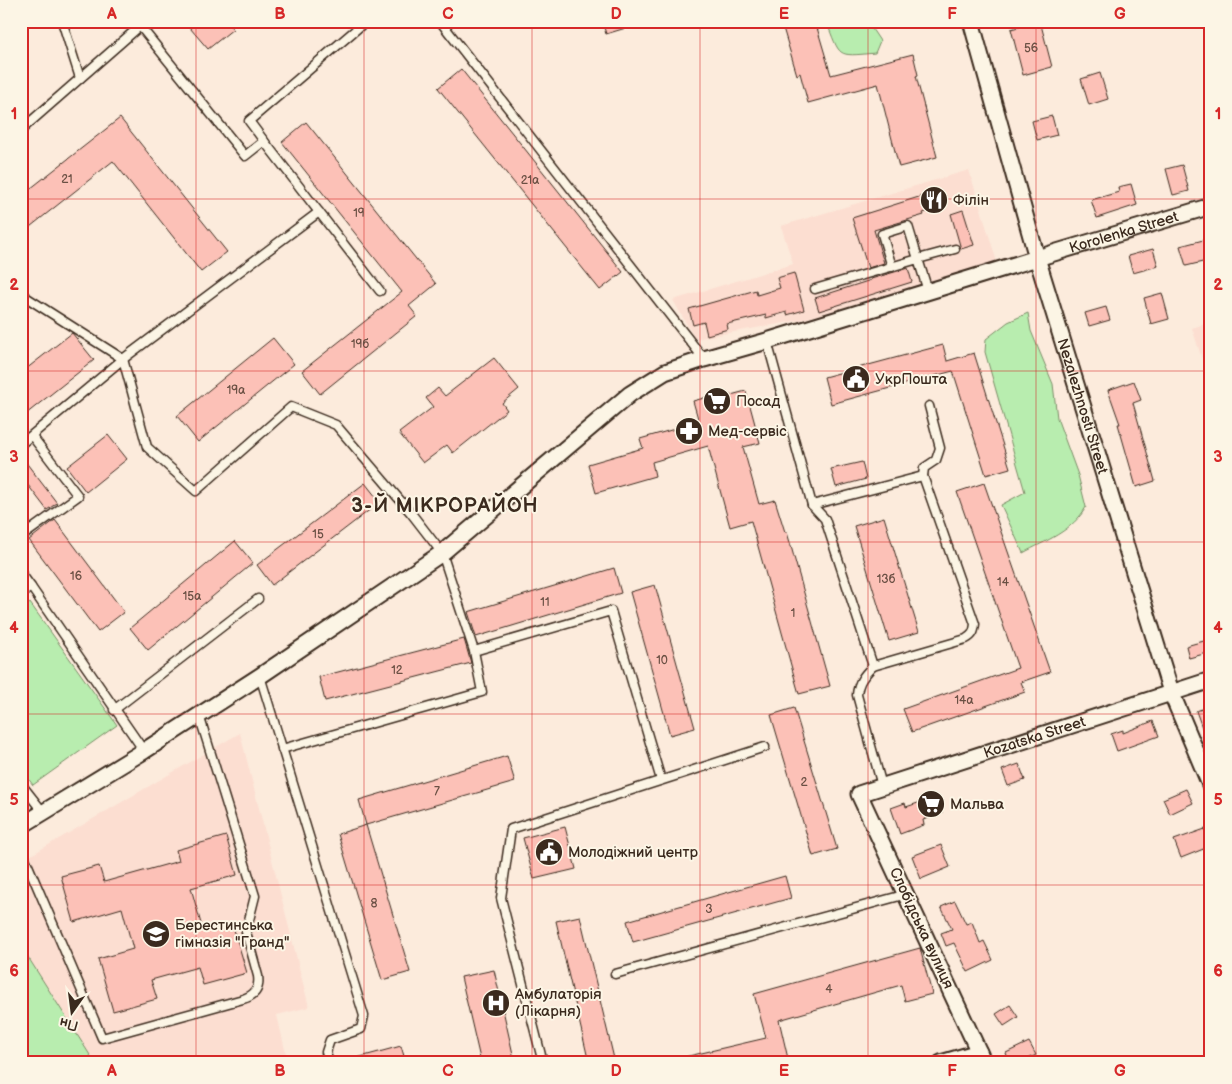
<svg xmlns="http://www.w3.org/2000/svg" width="1232" height="1084" font-family="'Balsamiq Sans',sans-serif">
	<style>
		.built { fill: #fcded1 }
		.green { fill: #b8edaf; stroke: #7a8c66 }
		.building { fill: #fcc1b7; stroke: #3b2a1e }
		.lines { fill: none; stroke-linecap: round; stroke-linejoin: round }
		.service-casing { stroke: #3b2a1e; stroke-width: 11 }
		.minor-casing { stroke: #3b2a1e; stroke-width: 19 }
		.service { stroke: #fcf5e5; stroke-width: 8 }
		.minor { stroke: #fcf5e5; stroke-width: 15 }
		.grid { fill: none; stroke: #d62828; stroke-width: 1; stroke-opacity: 0.55 }
		.labels { text-anchor: middle; stroke-width: 4; stroke-linejoin: round; paint-order: stroke }
		.number-label { font-size: 12px; fill: #6b5044 }
		.poi-label { font-size: 15px; fill: #3b2a1e; stroke: #fcf5e5; text-anchor: start }
		.street-label { font-size: 15px; fill: #3b2a1e; stroke: #fcf5e5 }
		.district-label { font-size: 20px; font-weight: bold; letter-spacing: 1px; fill: #3b2a1e; stroke: #fcf5e5 }
		.neatline { fill: none; stroke: #d62828; stroke-width: 2 }
		.grid-label { font-size: 16px; text-anchor: middle; font-weight: bold; fill: #d62828 }
	</style>
	<rect width="100%" height="100%" fill="#fcebdc"/>
	<filter id="ink" filterUnits="userSpaceOnUse"><feTurbulence type="fractalNoise" baseFrequency=".02" numOctaves="2"/><feDisplacementMap in="SourceGraphic" scale="10" xChannelSelector="R" yChannelSelector="G"/><feConvolveMatrix kernelMatrix="1 2 1 2 8 2 1 2 1" color-interpolation-filters="sRGB"/></filter>
	<g filter="url(#ink)">
		<g class="built">
			<path d="M 969,170 L 997,262 L 801,320 L 695,339 L 673,300 L 793,264 L 781,226 Z"/>
			<path d="M 1211,322 L 1211,387 L 1192,328 Z"/>
			<path d="M 240,733 L 309,1007 L 277,1015 L 288,1063 L 21,1063 L 21,861 Z"/>
		</g>
		<g class="green">
			<path d="M 826,21 L 873,21 L 868,23 L 880,41 L 875,53 C 835,57 841,57 826,21 Z"/>
			<path d="M 1028,313 L 1031,331 L 1053,384 L 1057,418 L 1078,475 L 1086,507 C 1073,531 1045,541 1023,553 L 1001,505 L 1025,492 L 985,352 L 986,339 L 1008,322 Z"/>
			<path d="M 30,603 L 117,725 L 33,785 L 21,769 L 21,610 Z"/>
			<path d="M 21,946 L 95,1063 L 21,1063 Z"/>
		</g>
		<g class="building">
			<path d="M 184,21 L 226,21 L 233,29 L 208,49 Z"/>
			<path d="M 602,21 L 638,21 L 639,24 L 606,34 Z"/>
			<path d="M 781,21 L 815,21 L 831,75 L 913,54 L 918,75 L 916,76 L 937,157 L 899,167 L 878,84 L 808,103 L 800,73 L 797,75 Z"/>
			<path d="M 1040,21 L 1052,67 L 1023,75 L 1011,29 Z"/>
			<path d="M 461,69 L 623,272 L 600,290 L 438,88 Z"/>
			<path d="M 1100,73 L 1108,99 L 1089,105 L 1081,79 Z"/>
			<path d="M 1052,116 L 1057,135 L 1037,140 L 1032,121 Z"/>
			<path d="M 120,118 L 227,252 L 201,272 L 113,161 L 21,234 L 21,196 Z"/>
			<path d="M 306,122 L 436,284 L 409,306 L 417,316 L 320,394 L 302,371 L 402,292 L 282,142 Z"/>
			<path d="M 1182,165 L 1189,191 L 1173,195 L 1166,169 Z"/>
			<path d="M 1131,184 L 1137,205 L 1097,218 L 1091,200 L 1119,192 L 1118,187 Z"/>
			<path d="M 938,191 L 943,207 L 923,213 L 924,215 L 874,230 L 884,263 L 868,268 L 852,218 Z"/>
			<path d="M 963,210 L 974,245 L 961,249 L 951,214 Z"/>
			<path d="M 1211,238 L 1211,260 L 1186,266 L 1180,246 Z"/>
			<path d="M 1153,249 L 1158,266 L 1133,273 L 1128,256 Z"/>
			<path d="M 908,268 L 912,282 L 819,311 L 815,298 L 871,280 L 871,279 Z"/>
			<path d="M 794,273 L 804,310 L 787,315 L 787,312 L 766,318 L 766,315 L 727,324 L 728,329 L 707,335 L 704,322 L 693,325 L 689,309 L 756,290 L 757,295 L 780,288 L 777,278 Z"/>
			<path d="M 1162,293 L 1169,319 L 1151,324 L 1144,298 Z"/>
			<path d="M 1106,307 L 1110,320 L 1089,326 L 1085,313 Z"/>
			<path d="M 72,333 L 94,360 L 21,418 L 21,373 Z"/>
			<path d="M 273,338 L 294,364 L 198,442 L 177,416 Z"/>
			<path d="M 943,345 L 947,361 L 974,353 L 1010,468 L 986,475 L 953,371 L 831,404 L 824,377 Z"/>
			<path d="M 494,358 L 519,389 L 502,403 L 507,410 L 453,453 L 447,445 L 423,463 L 399,433 L 433,407 L 426,398 L 438,388 L 445,396 Z"/>
			<path d="M 1134,381 L 1141,400 L 1133,403 L 1155,481 L 1136,487 L 1118,424 L 1120,424 L 1108,390 Z"/>
			<path d="M 746,391 L 760,443 L 743,447 L 759,504 L 775,500 L 785,532 L 787,532 L 830,686 L 799,694 L 751,521 L 730,527 L 708,446 L 652,462 L 655,476 L 596,493 L 588,464 L 643,448 L 640,439 L 699,422 L 693,401 L 726,392 L 727,396 Z"/>
			<path d="M 108,435 L 127,459 L 86,492 L 67,467 Z"/>
			<path d="M 21,456 L 57,503 L 47,510 L 21,476 Z"/>
			<path d="M 862,462 L 866,479 L 836,487 L 831,469 Z"/>
			<path d="M 365,483 L 380,502 L 272,585 L 257,565 Z"/>
			<path d="M 984,483 L 1050,672 L 1021,682 L 1025,692 L 912,732 L 903,709 L 1018,668 L 957,492 Z"/>
			<path d="M 884,517 L 919,632 L 889,641 L 854,526 Z"/>
			<path d="M 55,520 L 124,612 L 98,632 L 29,540 Z"/>
			<path d="M 235,541 L 253,563 L 148,650 L 130,628 Z"/>
			<path d="M 614,568 L 621,593 L 476,637 L 468,612 Z"/>
			<path d="M 655,585 L 695,728 L 670,735 L 630,592 Z"/>
			<path d="M 464,639 L 471,663 L 325,701 L 319,677 Z"/>
			<path d="M 1211,639 L 1211,652 L 1189,658 L 1186,646 Z"/>
			<path d="M 1211,706 L 1211,747 L 1209,747 L 1196,711 Z"/>
			<path d="M 794,708 L 837,849 L 813,856 L 771,715 Z"/>
			<path d="M 1153,721 L 1159,736 L 1117,751 L 1111,734 L 1123,730 L 1123,733 Z"/>
			<path d="M 507,756 L 515,782 L 366,825 L 359,800 Z"/>
			<path d="M 1019,764 L 1025,780 L 1008,786 L 1002,770 Z"/>
			<path d="M 1186,789 L 1193,803 L 1170,814 L 1163,799 Z"/>
			<path d="M 936,797 L 942,813 L 923,820 L 924,825 L 900,834 L 891,808 L 905,803 L 906,807 Z"/>
			<path d="M 366,825 L 410,972 L 382,980 L 338,834 Z"/>
			<path d="M 565,827 L 576,869 L 534,879 L 523,838 Z"/>
			<path d="M 1205,829 L 1211,846 L 1181,858 L 1174,840 Z"/>
			<path d="M 226,836 L 237,875 L 191,888 L 203,931 L 232,923 L 247,973 L 203,985 L 198,967 L 151,980 L 157,999 L 113,1011 L 98,959 L 133,949 L 122,908 L 74,922 L 61,876 L 99,866 L 104,882 L 179,861 L 176,850 Z"/>
			<path d="M 941,845 L 950,867 L 921,879 L 912,856 Z"/>
			<path d="M 785,876 L 791,898 L 633,942 L 627,921 Z"/>
			<path d="M 955,901 L 966,924 L 972,922 L 980,943 L 984,941 L 993,960 L 968,972 L 954,943 L 946,946 L 941,933 L 952,929 L 941,907 Z"/>
			<path d="M 580,916 L 615,1063 L 589,1063 L 556,921 Z"/>
			<path d="M 920,948 L 932,994 L 905,1001 L 901,985 L 779,1020 L 789,1063 L 681,1063 L 680,1058 L 766,1038 L 754,994 Z"/>
			<path d="M 494,970 L 515,1063 L 481,1063 L 461,977 Z"/>
			<path d="M 1010,1005 L 1018,1017 L 1004,1026 L 996,1014 Z"/>
			<path d="M 1029,1042 L 1036,1055 L 1020,1063 L 1010,1063 L 1006,1053 Z"/>
			<path d="M 401,1046 L 406,1063 L 354,1063 L 353,1059 Z"/>
		</g>
		<g class="lines">
			<defs>
				<g id="service">
					<path d="M 62,21 L 80,78"/>
					<path d="M 440,21 L 704,359"/>
					<path d="M 21,130 L 140,26 L 245,156 L 264,141 L 380,291"/>
					<path d="M 264,141 L 249,121 L 366,21"/>
					<path d="M 892,267 L 882,234 L 908,226 L 918,259 L 955,249"/>
					<path d="M 815,289 L 918,259 L 928,291"/>
					<path d="M 21,294 L 123,359 L 147,447 L 196,491 L 291,407 L 336,425 L 411,513 L 442,553 L 474,651 L 611,611 L 661,780"/>
					<path d="M 767,341 L 812,505 L 825,519 L 873,666"/>
					<path d="M 21,444 L 123,359 L 319,212"/>
					<path d="M 812,505 L 923,476"/>
					<path d="M 21,537 L 78,496 L 32,436"/>
					<path d="M 21,573 L 31,587"/>
					<path d="M 21,594 L 31,587 L 144,751"/>
					<path d="M 260,676 L 364,1016 L 361,1029 L 330,1040 L 326,1052 L 329,1063"/>
					<path d="M 114,710 L 258,599"/>
					<path d="M 282,749 L 482,692 L 474,651"/>
					<path d="M 21,784 L 43,812"/>
					<path d="M 882,786 L 857,695 C 858,682 864,675 873,666 L 966,639 C 973,635 974,632 975,624 L 923,476 L 924,468 L 936,460 L 940,448 L 929,406"/>
					<path d="M 21,849 L 102,1038 L 243,999 C 254,996 260,989 258,976 L 246,932 L 255,896 L 199,715"/>
					<path d="M 615,974 L 907,894"/>
					<path d="M 543,1063 L 501,898 L 511,829 L 765,747"/>
				</g>
				<g id="minor">
					<path id="s1" d="M 971,21 L 1037,258 L 1171,692 L 1211,787"/>
					<path id="s2" d="M 21,826 L 144,751 L 260,676 L 442,553 L 630,394 L 665,372 L 704,359 L 767,341 L 1037,258 L 1211,206"/>
					<path d="M 941,1063 L 979,1052"/>
					<path id="s3" d="M 984,1063 L 859,794 L 1211,680"/>
				</g>
			</defs>
			<use href="#service" class="service-casing"/>
			<use href="#minor" class="minor-casing"/>
			<use href="#service" class="service"/>
			<use href="#minor" class="minor"/>
		</g>
	</g>
	<path class="grid" d="M 196,21 L 196,1063M 364,21 L 364,1063M 532,21 L 532,1063M 700,21 L 700,1063M 868,21 L 868,1063M 1036,21 L 1036,1063M 21,199 L 1211,199M 21,371 L 1211,371M 21,542 L 1211,542M 21,714 L 1211,714M 21,885 L 1211,885"/>
	<defs>
		<symbol id="restaurant-disc" viewBox="-11 -11 22 22"><circle r="9.5" fill="#3b2a1e" stroke="#fcf5e5"/><path d="M-5-6h1v4h1v-4h1v4h1v-4h1v5L-1.5 .5V6h-2V.5L-5-1ZM5-6V6H3V1.5H1.5Q1.5-4 5-6Z" fill="#fff"/></symbol>
		<symbol id="civic-disc" viewBox="-11 -11 22 22"><circle r="9.5" fill="#3b2a1e" stroke="#fcf5e5"/><path d="M-.6-6.5H3V-4.5H.6V-3L4-1V1h2V6H-6V1h2V-1L-.6-3ZM-1.2 2.5V6h2.4V2.5Z" fill="#fff"/></symbol>
		<symbol id="supermarket-disc" viewBox="-11 -11 22 22"><circle r="9.5" fill="#3b2a1e" stroke="#fcf5e5"/><path d="M-6-5.5h2.5l.6 2H6L4.5 2H-2.5L-4.4-4H-6ZM-1.5 3.2a1.3 1.3 0 1 0 .1 0ZM3 3.2a1.3 1.3 0 1 0 .1 0Z" fill="#fff"/></symbol>
		<symbol id="pharmacy-disc" viewBox="-11 -11 22 22"><circle r="9.5" fill="#3b2a1e" stroke="#fcf5e5"/><path d="M-2-6h4v4h4v4h-4v4h-4v-4h-4v-4h4Z" fill="#fff"/></symbol>
		<symbol id="school-disc" viewBox="-11 -11 22 22"><circle r="9.5" fill="#3b2a1e" stroke="#fcf5e5"/><path d="M0-5L7-2L0 1L-7-2ZM-4 1L0 2.5L4 1V4Q0 6-4 4Z" fill="#fff"/></symbol>
		<symbol id="hospital-disc" viewBox="-11 -11 22 22"><circle r="9.5" fill="#3b2a1e" stroke="#fcf5e5"/><path d="M-5-5h3v3.5h4V-5h3V5h-3V1.5h-4V5h-3Z" fill="#fff"/></symbol>
	</defs>
	<g fill-rule="evenodd">
		<use href="#restaurant-disc" x="918" y="184" width="32" height="32"/>
		<use href="#civic-disc" x="840" y="363" width="32" height="32"/>
		<use href="#supermarket-disc" x="701" y="385" width="32" height="32"/>
		<use href="#pharmacy-disc" x="673" y="415" width="32" height="32"/>
		<use href="#supermarket-disc" x="915" y="788" width="32" height="32"/>
		<use href="#civic-disc" x="533" y="836" width="32" height="32"/>
		<use href="#school-disc" x="140" y="918" width="32" height="32"/>
		<use href="#hospital-disc" x="480" y="987" width="32" height="32"/>
	</g>
	<g class="labels">
		<g class="number-label">
			<text x="1031" y="52">56</text>
			<text x="67" y="183">21</text>
			<text x="530" y="184">21а</text>
			<text x="359" y="217">19</text>
			<text x="360" y="348">19б</text>
			<text x="236" y="394">19а</text>
			<text x="318" y="538">15</text>
			<text x="76" y="580">16</text>
			<text x="886" y="583">13б</text>
			<text x="1003" y="586">14</text>
			<text x="192" y="600">15а</text>
			<text x="545" y="606">11</text>
			<text x="793" y="617">1</text>
			<text x="662" y="664">10</text>
			<text x="397" y="674">12</text>
			<text x="964" y="704">14а</text>
			<text x="804" y="786">2</text>
			<text x="437" y="795">7</text>
			<text x="374" y="907">8</text>
			<text x="709" y="913">3</text>
			<text x="829" y="993">4</text>
		</g>
		<g class="poi-label">
			<text x="953" y="205">Філін</text>
			<text x="875" y="384">УкрПошта</text>
			<text x="736" y="406">Посад</text>
			<text x="708" y="436">Мед-сервіс</text>
			<text x="950" y="809">Мальва</text>
			<text x="568" y="857">Молодіжний центр</text>
			<text x="175" y="930">Берестинська<tspan x="175" dy="17">гімназія "Гранд"</tspan></text>
			<text x="515" y="999">Амбулаторія<tspan x="515" dy="17">(Лікарня)</tspan></text>
		</g>
		<g class="street-label">
			<text dy="5" stroke="none"><textPath href="#s2" startOffset="1269">Korolenka Street</textPath></text>
			<text dy="5" stroke="none"><textPath href="#s1" startOffset="401">Nezalezhnosti Street</textPath></text>
			<text dy="5" stroke="none"><textPath href="#s3" startOffset="481">Kozatska Street</textPath></text>
			<text transform="translate(922 928) rotate(65)" y="5">Слобідська вулиця</text>
		</g>
		<g class="district-label">
			<text x="445" y="512">3-Й МІКРОРАЙОН</text>
		</g>
	</g>
	<rect width="1232" height="1084" fill="none" stroke="#fcf5e5" stroke-width="55"/>
	<g transform="translate(72 1012) rotate(194)" stroke="#fcf5e5" stroke-width="4" paint-order="stroke">
	<path d="M0-4L9 19L0 12L-9 19Z" fill="#3b2a1e"/>
	<text y="-8" font-size="14" font-weight="bold" text-anchor="middle" fill="#3b2a1e">Пн</text>
	</g>
	<rect x="28" y="28" width="1176" height="1028" class="neatline"/>
	<g class="grid-label">
		<text x="112" y="19">A</text>
		<text x="280" y="19">B</text>
		<text x="448" y="19">C</text>
		<text x="616" y="19">D</text>
		<text x="784" y="19">E</text>
		<text x="952" y="19">F</text>
		<text x="1120" y="19">G</text>
		<text x="14" y="119">1</text>
		<text x="1218" y="119">1</text>
		<text x="14" y="290">2</text>
		<text x="1218" y="290">2</text>
		<text x="14" y="462">3</text>
		<text x="1218" y="462">3</text>
		<text x="14" y="633">4</text>
		<text x="1218" y="633">4</text>
		<text x="14" y="805">5</text>
		<text x="1218" y="805">5</text>
		<text x="14" y="976">6</text>
		<text x="1218" y="976">6</text>
		<text x="112" y="1076">A</text>
		<text x="280" y="1076">B</text>
		<text x="448" y="1076">C</text>
		<text x="616" y="1076">D</text>
		<text x="784" y="1076">E</text>
		<text x="952" y="1076">F</text>
		<text x="1120" y="1076">G</text>
	</g>
</svg>
